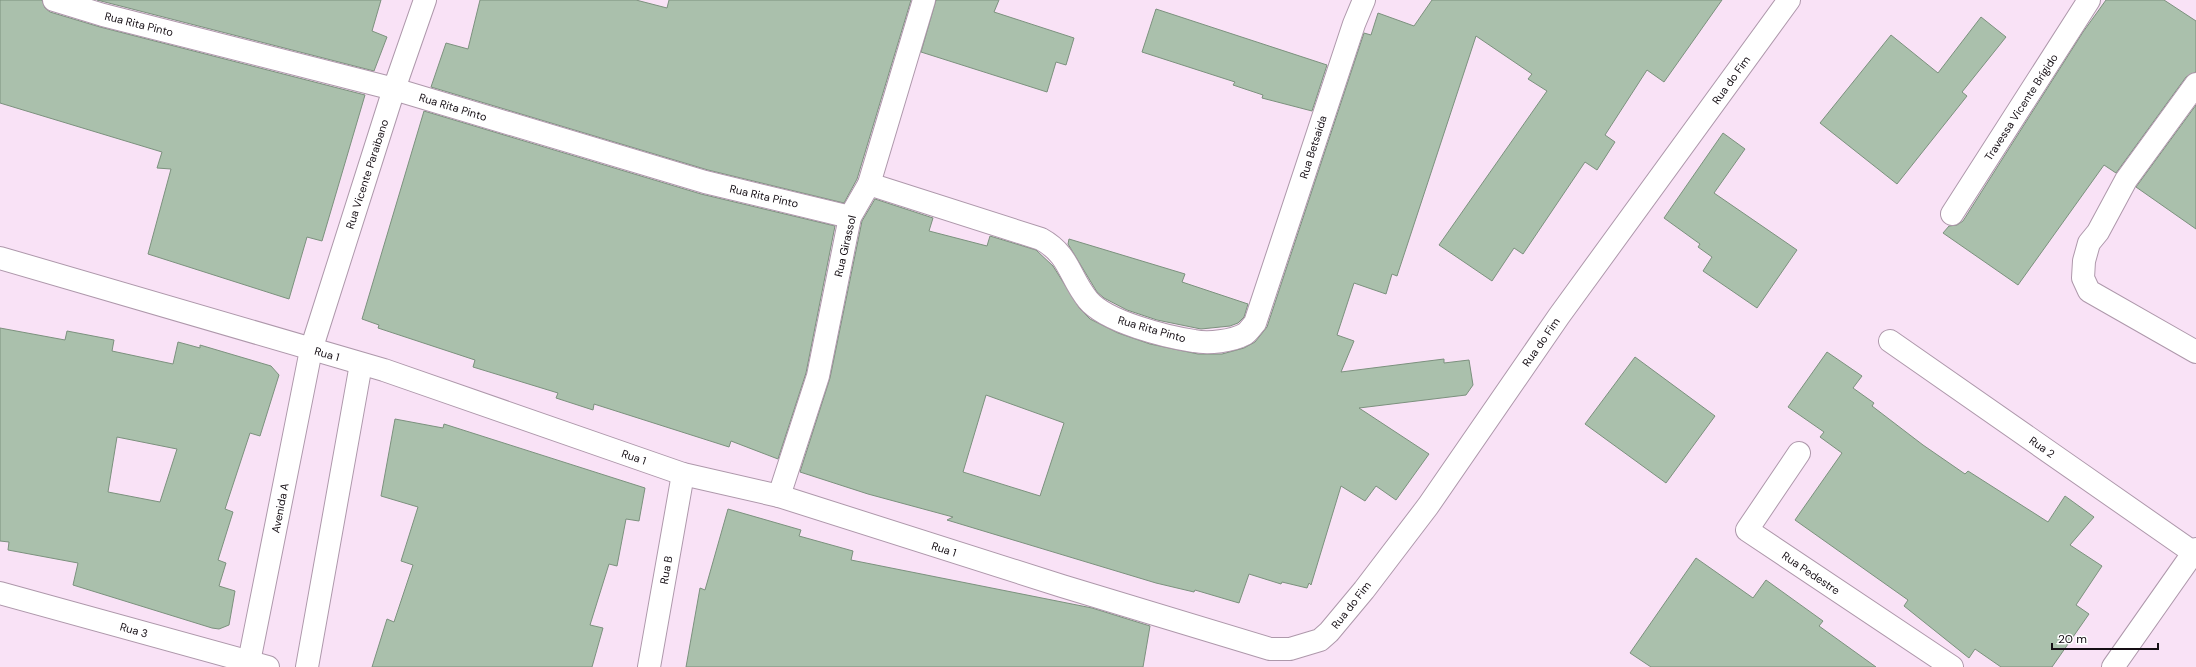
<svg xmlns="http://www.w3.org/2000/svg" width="2196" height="667" font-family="'DM Sans',sans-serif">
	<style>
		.building { fill: #aac0ac; stroke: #7c917e; fill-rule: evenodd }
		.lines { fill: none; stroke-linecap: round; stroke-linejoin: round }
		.minor-casing { stroke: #ae98ab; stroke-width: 24 }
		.minor { stroke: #fff; stroke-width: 22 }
		.labels { text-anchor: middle; stroke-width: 3.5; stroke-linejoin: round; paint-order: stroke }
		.street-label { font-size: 11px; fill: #150e14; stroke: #fff }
	</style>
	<rect width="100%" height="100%" fill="#f9e2f6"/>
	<g class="building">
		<path d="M 0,0 L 42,0 L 45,8 L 50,12 L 100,27 L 365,95 L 322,241 L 307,237 L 289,299 L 148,254 L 171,169 L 157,168 L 162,152 L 0,103 Z"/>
		<path d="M 97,0 L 381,0 L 372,31 L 387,37 L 374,71 Z"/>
		<path d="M 480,0 L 636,0 L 667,8 L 669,0 L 911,0 L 857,179 L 844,203 L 708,170 L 431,87 L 446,43 L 468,49 Z"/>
		<path d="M 936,0 L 999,0 L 994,12 L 1074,38 L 1066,65 L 1056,62 L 1047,92 L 921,52 Z"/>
		<path d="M 1432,0 L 1722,0 L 1664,82 L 1647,70 L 1605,135 L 1615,142 L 1597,170 L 1585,162 L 1523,254 L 1514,248 L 1492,281 L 1439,245 L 1547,91 L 1528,79 L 1532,74 L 1476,36 L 1397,276 L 1392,274 L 1386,294 L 1354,283 L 1337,335 L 1354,341 L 1341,372 L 1444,359 L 1444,363 L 1469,360 L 1473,385 L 1466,395 L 1359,408 L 1429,454 L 1396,500 L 1376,486 L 1365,501 L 1341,486 L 1311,585 L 1309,583 L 1307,588 L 1282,582 L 1281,584 L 1249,574 L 1239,603 L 1195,590 L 1194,592 L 1156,583 L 947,520 L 953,517 L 868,494 L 800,472 L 830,378 L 862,221 L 875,199 L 933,218 L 929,231 L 987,246 L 990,236 L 1036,250 L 1053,266 L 1080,309 L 1090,319 L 1118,333 L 1150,344 L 1198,354 L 1222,354 L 1244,348 L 1255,342 L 1267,327 L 1364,33 L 1371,35 L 1378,13 L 1414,26 ZM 986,395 L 1064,423 L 1040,496 L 963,472 Z"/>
		<path d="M 2106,0 L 2164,0 L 2196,21 L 2196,72 L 2186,77 L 2116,173 L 2104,165 L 2018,285 L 1943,233 L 1949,226 L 1957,225 L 1963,221 L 2083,32 Z"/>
		<path d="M 1156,9 L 1327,65 L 1312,111 L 1262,98 L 1263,95 L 1233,85 L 1235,82 L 1142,52 Z"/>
		<path d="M 1981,17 L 2006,37 L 1962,92 L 1967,96 L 1897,184 L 1820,123 L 1891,35 L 1938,73 Z"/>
		<path d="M 2196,105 L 2196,229 L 2136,187 Z"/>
		<path d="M 424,111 L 701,194 L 835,226 L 806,373 L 778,459 L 731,441 L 729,447 L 594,404 L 593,410 L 556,398 L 558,393 L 473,367 L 475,360 L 378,328 L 379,325 L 362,319 Z"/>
		<path d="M 1723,133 L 1745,149 L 1714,193 L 1797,250 L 1757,308 L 1703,271 L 1712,257 L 1698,247 L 1700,244 L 1664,218 Z"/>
		<path d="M 1069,239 L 1185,274 L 1182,282 L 1248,304 L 1244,317 L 1238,323 L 1230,326 L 1201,329 L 1157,320 L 1127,310 L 1104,298 L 1097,292 L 1068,244 Z"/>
		<path d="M 0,328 L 65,340 L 67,331 L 114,340 L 112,351 L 173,364 L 178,342 L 200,348 L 200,345 L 271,366 L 279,375 L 260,436 L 250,433 L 225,509 L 233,512 L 218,560 L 226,563 L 219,586 L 235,591 L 229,625 L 219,629 L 212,628 L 73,585 L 78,563 L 8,550 L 9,542 L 0,541 ZM 117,437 L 177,449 L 160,502 L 108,492 Z"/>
		<path d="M 1827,352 L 1862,376 L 1853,388 L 1874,403 L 1872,406 L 1923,445 L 1965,474 L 1968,471 L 2048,522 L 2065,496 L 2094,517 L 2070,545 L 2102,566 L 2076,605 L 2089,614 L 2052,667 L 2001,667 L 1975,649 L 1969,658 L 1904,606 L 1908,600 L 1795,520 L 1842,453 L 1820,437 L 1824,432 L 1788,407 Z"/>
		<path d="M 1635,357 L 1715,416 L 1666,483 L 1585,424 Z"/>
		<path d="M 395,419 L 443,428 L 444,424 L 645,488 L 639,521 L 626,519 L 617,566 L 609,564 L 590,625 L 603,628 L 592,667 L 372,667 L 387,619 L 394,622 L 413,565 L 401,561 L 418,507 L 381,496 Z"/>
		<path d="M 728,509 L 801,530 L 799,536 L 853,551 L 851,560 L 1092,608 L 1150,626 L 1143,667 L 686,667 L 700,588 L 705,590 Z"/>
		<path d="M 1696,558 L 1753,598 L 1766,580 L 1823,621 L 1819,626 L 1876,667 L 1651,667 L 1630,653 Z"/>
	</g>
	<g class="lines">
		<defs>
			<g id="minor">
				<path d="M 54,0 L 103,15 L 394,89 L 705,182 L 850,217"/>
				<path d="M 2196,84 L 2126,180 L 2098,232 L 2089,243 L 2084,261 L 2083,278 L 2089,291 L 2196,352"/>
				<path d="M 869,184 L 1041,239 C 1070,255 1069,277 1088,300 C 1106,322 1167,337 1194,341 C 1209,344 1232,341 1245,334 C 1249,331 1252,326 1255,323 L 1354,24 L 1364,0"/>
				<path d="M 1952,214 L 2089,0"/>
				<path d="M 0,258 L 384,370 L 683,474 L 779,496 L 1062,586 L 1270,649 L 1290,649 L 1320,640 L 1329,632 L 1364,590 L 1428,506 L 1559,316 L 1789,0"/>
				<path d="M 1890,341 L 2194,553"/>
				<path d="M 1799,453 L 1747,530 L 1952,667"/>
				<path d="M 779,496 L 818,376 L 850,217 L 869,184 L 924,0"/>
				<path d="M 0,593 L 268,667"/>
				<path d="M 248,667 L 311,350 L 394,89 L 425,0"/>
				<path d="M 307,667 L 361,364"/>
				<path d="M 649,667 L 683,474"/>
				<path d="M 2113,667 L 2196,549"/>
			</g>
		</defs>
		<use href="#minor" class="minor-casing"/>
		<use href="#minor" class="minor"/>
	</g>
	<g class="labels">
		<g class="street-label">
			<text transform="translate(139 24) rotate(14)" y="4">Rua Rita Pinto</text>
			<text transform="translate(1731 80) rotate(-54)" y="4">Rua do Fim</text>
			<text transform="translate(453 107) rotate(17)" y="4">Rua Rita Pinto</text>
			<text transform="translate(2021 107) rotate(-57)" y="4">Travessa Vicente Brígido</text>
			<text transform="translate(1313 147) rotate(-72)" y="4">Rua Betsaida</text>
			<text transform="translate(367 174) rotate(-72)" y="4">Rua Vicente Paraibano</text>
			<text transform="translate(764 196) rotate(13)" y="4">Rua Rita Pinto</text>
			<text transform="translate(845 246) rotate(-77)" y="4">Rua Girassol</text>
			<text transform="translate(1152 329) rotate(16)" y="4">Rua Rita Pinto</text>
			<text transform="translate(1541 342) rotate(-55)" y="4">Rua do Fim</text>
			<text transform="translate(327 354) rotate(16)" y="4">Rua 1</text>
			<text transform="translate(2042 447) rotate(35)" y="4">Rua 2</text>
			<text transform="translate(634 457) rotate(19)" y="4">Rua 1</text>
			<text transform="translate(280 508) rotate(-79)" y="4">Avenida A</text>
			<text transform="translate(944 549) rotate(18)" y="4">Rua 1</text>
			<text transform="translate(666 570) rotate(-80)" y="4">Rua B</text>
			<text transform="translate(1811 573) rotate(34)" y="4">Rua Pedestre</text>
			<text transform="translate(1351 605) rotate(-52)" y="4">Rua do Fim</text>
			<text transform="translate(134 630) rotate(16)" y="4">Rua 3</text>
		</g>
	</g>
	<path d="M2052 643v6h106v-6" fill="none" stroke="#150e14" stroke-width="2"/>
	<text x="2058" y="643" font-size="12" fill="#150e14" stroke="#ffffff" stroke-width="3" paint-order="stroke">20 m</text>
</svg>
